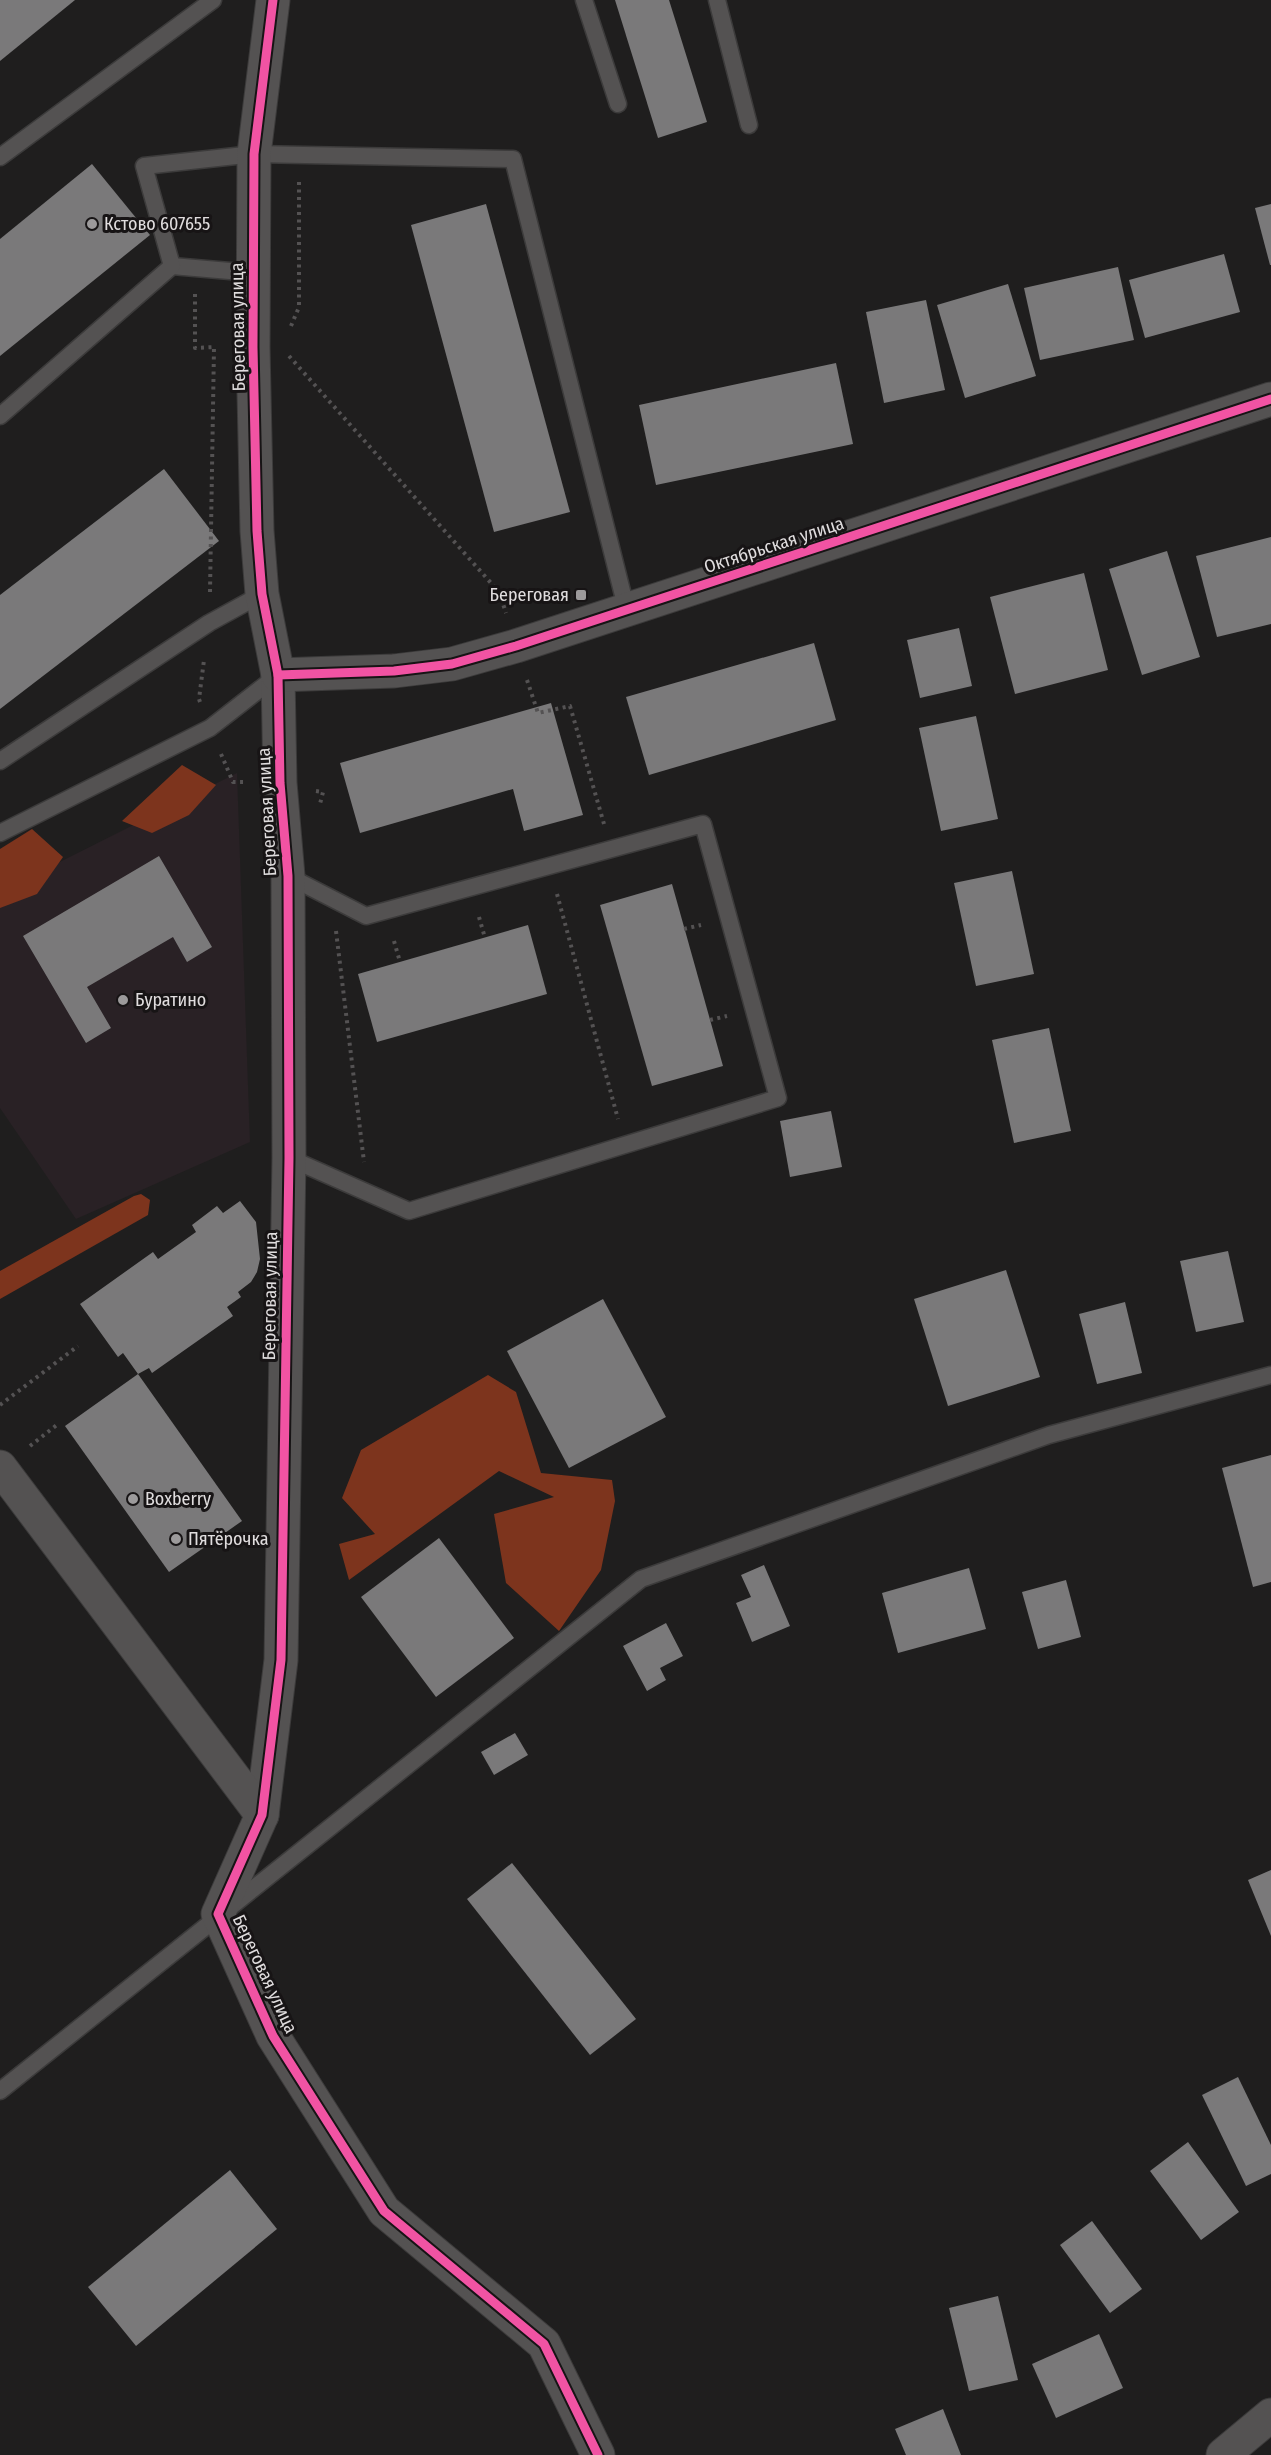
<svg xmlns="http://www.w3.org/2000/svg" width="1271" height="2455" font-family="'Fira Sans Condensed',sans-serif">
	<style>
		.built { fill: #292125 }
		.forest { fill: #7d341d }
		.building { fill: #7a797a }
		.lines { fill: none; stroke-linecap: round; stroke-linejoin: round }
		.lane-casing { stroke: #3c3b3b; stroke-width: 19 }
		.street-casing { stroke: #3c3b3b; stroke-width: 35 }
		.secondary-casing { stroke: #3c3b3b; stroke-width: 35 }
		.path { stroke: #545253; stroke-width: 4; stroke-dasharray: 3 4.5; stroke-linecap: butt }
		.lane { stroke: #545252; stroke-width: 16 }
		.street { stroke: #545252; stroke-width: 33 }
		.secondary { stroke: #545252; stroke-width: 33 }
		.cycleway-casing { stroke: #171415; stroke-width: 13 }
		.cycleway { stroke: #f153a3; stroke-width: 9 }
		.poi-dot { fill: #9c9a9b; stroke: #171415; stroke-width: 2 }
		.labels { text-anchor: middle; stroke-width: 6; stroke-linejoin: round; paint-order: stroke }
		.poi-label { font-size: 18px; fill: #e0ddde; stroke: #171415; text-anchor: start }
		.street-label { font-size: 18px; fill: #e0ddde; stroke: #171415 }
	</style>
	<rect width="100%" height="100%" fill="#1f1e1e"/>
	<path class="built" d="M 237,773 L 250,1142 L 76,1219 L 0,1108 L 0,892 Z"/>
	<g class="forest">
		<path d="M 182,765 L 216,785 L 189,815 L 152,833 L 122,821 Z"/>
		<path d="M 32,829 L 63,857 L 37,894 L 0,908 L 0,849 Z"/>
		<path d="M 141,1194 L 150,1200 L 148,1215 L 0,1299 L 0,1271 L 134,1196 Z"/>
		<path d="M 488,1375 L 516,1392 L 541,1473 L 612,1480 L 615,1501 L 601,1570 L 559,1631 L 506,1583 L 494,1514 L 554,1497 L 499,1471 L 349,1580 L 339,1544 L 375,1534 L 342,1498 L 361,1450 Z"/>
	</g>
	<g class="building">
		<path d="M 0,0 L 75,0 L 0,61 Z"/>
		<path d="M 615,0 L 669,0 L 707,122 L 658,138 Z"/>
		<path d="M 92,164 L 150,235 L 0,356 L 0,239 Z"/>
		<path d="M 486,204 L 570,512 L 494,532 L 411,225 Z"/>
		<path d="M 1271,204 L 1271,265 L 1270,265 L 1255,208 Z"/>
		<path d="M 1224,254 L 1240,312 L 1145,338 L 1129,280 Z"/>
		<path d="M 1118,267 L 1134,340 L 1040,360 L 1024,288 Z"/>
		<path d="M 1008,284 L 1036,376 L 965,398 L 937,305 Z"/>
		<path d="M 926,300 L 945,390 L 884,403 L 866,312 Z"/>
		<path d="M 836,363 L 853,444 L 656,485 L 639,405 Z"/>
		<path d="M 164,469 L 219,541 L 0,709 L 0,595 Z"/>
		<path d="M 1271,537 L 1271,624 L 1217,637 L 1196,556 Z"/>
		<path d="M 1167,551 L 1200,657 L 1142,675 L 1109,569 Z"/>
		<path d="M 1084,573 L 1108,670 L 1015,694 L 990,597 Z"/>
		<path d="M 959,628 L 972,686 L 920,698 L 907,640 Z"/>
		<path d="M 814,643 L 836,720 L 649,775 L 626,697 Z"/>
		<path d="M 551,703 L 583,815 L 524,831 L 513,789 L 360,833 L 340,763 Z"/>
		<path d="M 976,716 L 998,819 L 941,831 L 919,728 Z"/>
		<path d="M 159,856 L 212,947 L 187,962 L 173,937 L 87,987 L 111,1028 L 86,1043 L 23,936 Z"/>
		<path d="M 1012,871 L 1034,974 L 976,986 L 954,883 Z"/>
		<path d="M 672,884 L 723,1066 L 652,1086 L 600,905 Z"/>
		<path d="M 528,925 L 547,994 L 377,1042 L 358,974 Z"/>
		<path d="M 1049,1028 L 1071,1131 L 1014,1143 L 992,1040 Z"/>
		<path d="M 831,1111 L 842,1167 L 790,1177 L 780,1121 Z"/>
		<path d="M 240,1201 L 256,1222 L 260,1259 L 257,1272 L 251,1282 L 238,1292 L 241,1297 L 227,1307 L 233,1316 L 152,1373 L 149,1368 L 138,1374 L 123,1353 L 118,1357 L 80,1304 L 153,1252 L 158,1259 L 196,1232 L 192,1225 L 217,1206 L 223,1213 Z"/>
		<path d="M 1228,1251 L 1244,1322 L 1196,1332 L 1180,1261 Z"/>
		<path d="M 1006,1270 L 1040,1377 L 948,1406 L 914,1299 Z"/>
		<path d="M 603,1299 L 666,1417 L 569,1468 L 507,1351 Z"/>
		<path d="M 1125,1302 L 1142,1373 L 1097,1384 L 1079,1314 Z"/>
		<path d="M 138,1374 L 242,1521 L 169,1572 L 65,1426 Z"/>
		<path d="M 1271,1455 L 1271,1582 L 1253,1587 L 1222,1468 Z"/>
		<path d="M 439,1538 L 514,1638 L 436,1697 L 361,1597 Z"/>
		<path d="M 764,1565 L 790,1626 L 752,1642 L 736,1603 L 751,1597 L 741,1575 Z"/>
		<path d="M 969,1568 L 986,1629 L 898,1653 L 882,1593 Z"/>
		<path d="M 1066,1580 L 1081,1637 L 1038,1649 L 1022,1592 Z"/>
		<path d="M 666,1623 L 683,1656 L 660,1668 L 666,1680 L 647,1691 L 623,1646 Z"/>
		<path d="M 515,1733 L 528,1755 L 494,1775 L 481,1752 Z"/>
		<path d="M 512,1863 L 636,2019 L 590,2055 L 467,1899 Z"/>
		<path d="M 1271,1870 L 1271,1936 L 1248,1880 Z"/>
		<path d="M 1238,2077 L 1271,2145 L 1271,2174 L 1246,2186 L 1202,2095 Z"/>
		<path d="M 1188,2142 L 1239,2212 L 1201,2240 L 1150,2171 Z"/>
		<path d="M 230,2170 L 277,2229 L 136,2346 L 88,2287 Z"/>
		<path d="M 1092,2221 L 1142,2289 L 1110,2313 L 1060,2245 Z"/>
		<path d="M 998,2296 L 1018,2380 L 969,2391 L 949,2308 Z"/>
		<path d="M 1099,2334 L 1123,2388 L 1056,2418 L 1032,2364 Z"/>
		<path d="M 943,2409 L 961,2455 L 906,2455 L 895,2429 Z"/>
	</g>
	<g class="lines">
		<defs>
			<g id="lane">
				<path d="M 584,0 L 618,104"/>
				<path d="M 717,0 L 749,125"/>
				<path d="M 0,157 L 213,0"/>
				<path d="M 172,266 L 253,273"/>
				<path d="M 0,416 L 172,266 L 144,166 L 254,154 L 513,159 L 627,611"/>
				<path d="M 0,761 L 209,623 L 262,594"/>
				<path d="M 0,833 L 210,728 L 278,675"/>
				<path d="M 288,876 L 366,916 L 703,824 L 778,1098 L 409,1211 L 289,1158"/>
				<path d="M 0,2091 L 641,1579 L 1049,1435 L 1271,1375"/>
			</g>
			<g id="street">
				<path d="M 278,675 L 280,783 L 288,876 L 289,1158 L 281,1660 L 262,1815 L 218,1914 L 273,2036 L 384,2211 L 544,2344 L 598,2455"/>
				<path d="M 0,1467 L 262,1815"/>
				<path d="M 1223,2455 L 1271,2415"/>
			</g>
			<path id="secondary" d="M 273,0 L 254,154 L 253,347 L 257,531 L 262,594 L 278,675 L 394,671 L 452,664 L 516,646 L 1271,399"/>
		</defs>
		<use href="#lane" class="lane-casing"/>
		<use href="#street" class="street-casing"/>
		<use href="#secondary" class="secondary-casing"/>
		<g class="path">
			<path d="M 195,294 L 195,348 L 215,347"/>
			<path d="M 291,326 L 299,307 L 299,182"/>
			<path d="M 289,356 L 499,592 L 506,613"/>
			<path d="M 210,592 L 214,347"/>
			<path d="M 527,680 L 538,713 L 570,706 L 604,824"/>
			<path d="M 200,702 L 199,699 L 204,660"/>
			<path d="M 221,754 L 233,782 L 246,782"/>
			<path d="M 316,791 L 323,792 L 320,804"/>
			<path d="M 557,894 L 618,1119"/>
			<path d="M 479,917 L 485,938"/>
			<path d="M 684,929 L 701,925"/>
			<path d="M 336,931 L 364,1162"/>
			<path d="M 394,941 L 400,962"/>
			<path d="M 710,1020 L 727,1016"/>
			<path d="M 0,1405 L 78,1346"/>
			<path d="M 30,1446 L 58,1424"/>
		</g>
		<use href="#lane" class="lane"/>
		<use href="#street" class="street"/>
		<use href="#secondary" class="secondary"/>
		<defs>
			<g id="cycleway">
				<path d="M 273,0 L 254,154 L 253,347 L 257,531 L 262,594 L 278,675 L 280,783 L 288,876 L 289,1158 L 281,1660 L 262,1815 L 218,1914 L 273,2036 L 384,2211 L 544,2344 L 598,2455"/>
				<path d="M 278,675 L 394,671 L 452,664 L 516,646 L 1271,399"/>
			</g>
		</defs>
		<use href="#cycleway" class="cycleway-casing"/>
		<use href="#cycleway" class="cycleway"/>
	</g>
	<g class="poi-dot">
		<circle cx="92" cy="224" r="6"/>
		<rect x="575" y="589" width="12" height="12" rx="3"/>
		<circle cx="123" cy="1000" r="6"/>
		<circle cx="133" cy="1499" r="6"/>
		<circle cx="176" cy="1539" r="6"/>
	</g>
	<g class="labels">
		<g class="poi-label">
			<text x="104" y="230">Кстово 607655</text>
			<text x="569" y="601" text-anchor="end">Береговая</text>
			<text x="135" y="1006">Буратино</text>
			<text x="145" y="1505">Boxberry</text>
			<text x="188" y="1545">Пятёрочка</text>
		</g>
		<g class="street-label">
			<text transform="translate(238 327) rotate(-91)" y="6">Береговая улица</text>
			<text transform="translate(774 545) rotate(-18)" y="6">Октябрьская улица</text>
			<text transform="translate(267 812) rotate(-93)" y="6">Береговая улица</text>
			<text transform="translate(270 1296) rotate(-89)" y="6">Береговая улица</text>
			<text transform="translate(265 1974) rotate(65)" y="6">Береговая улица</text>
		</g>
	</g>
</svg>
